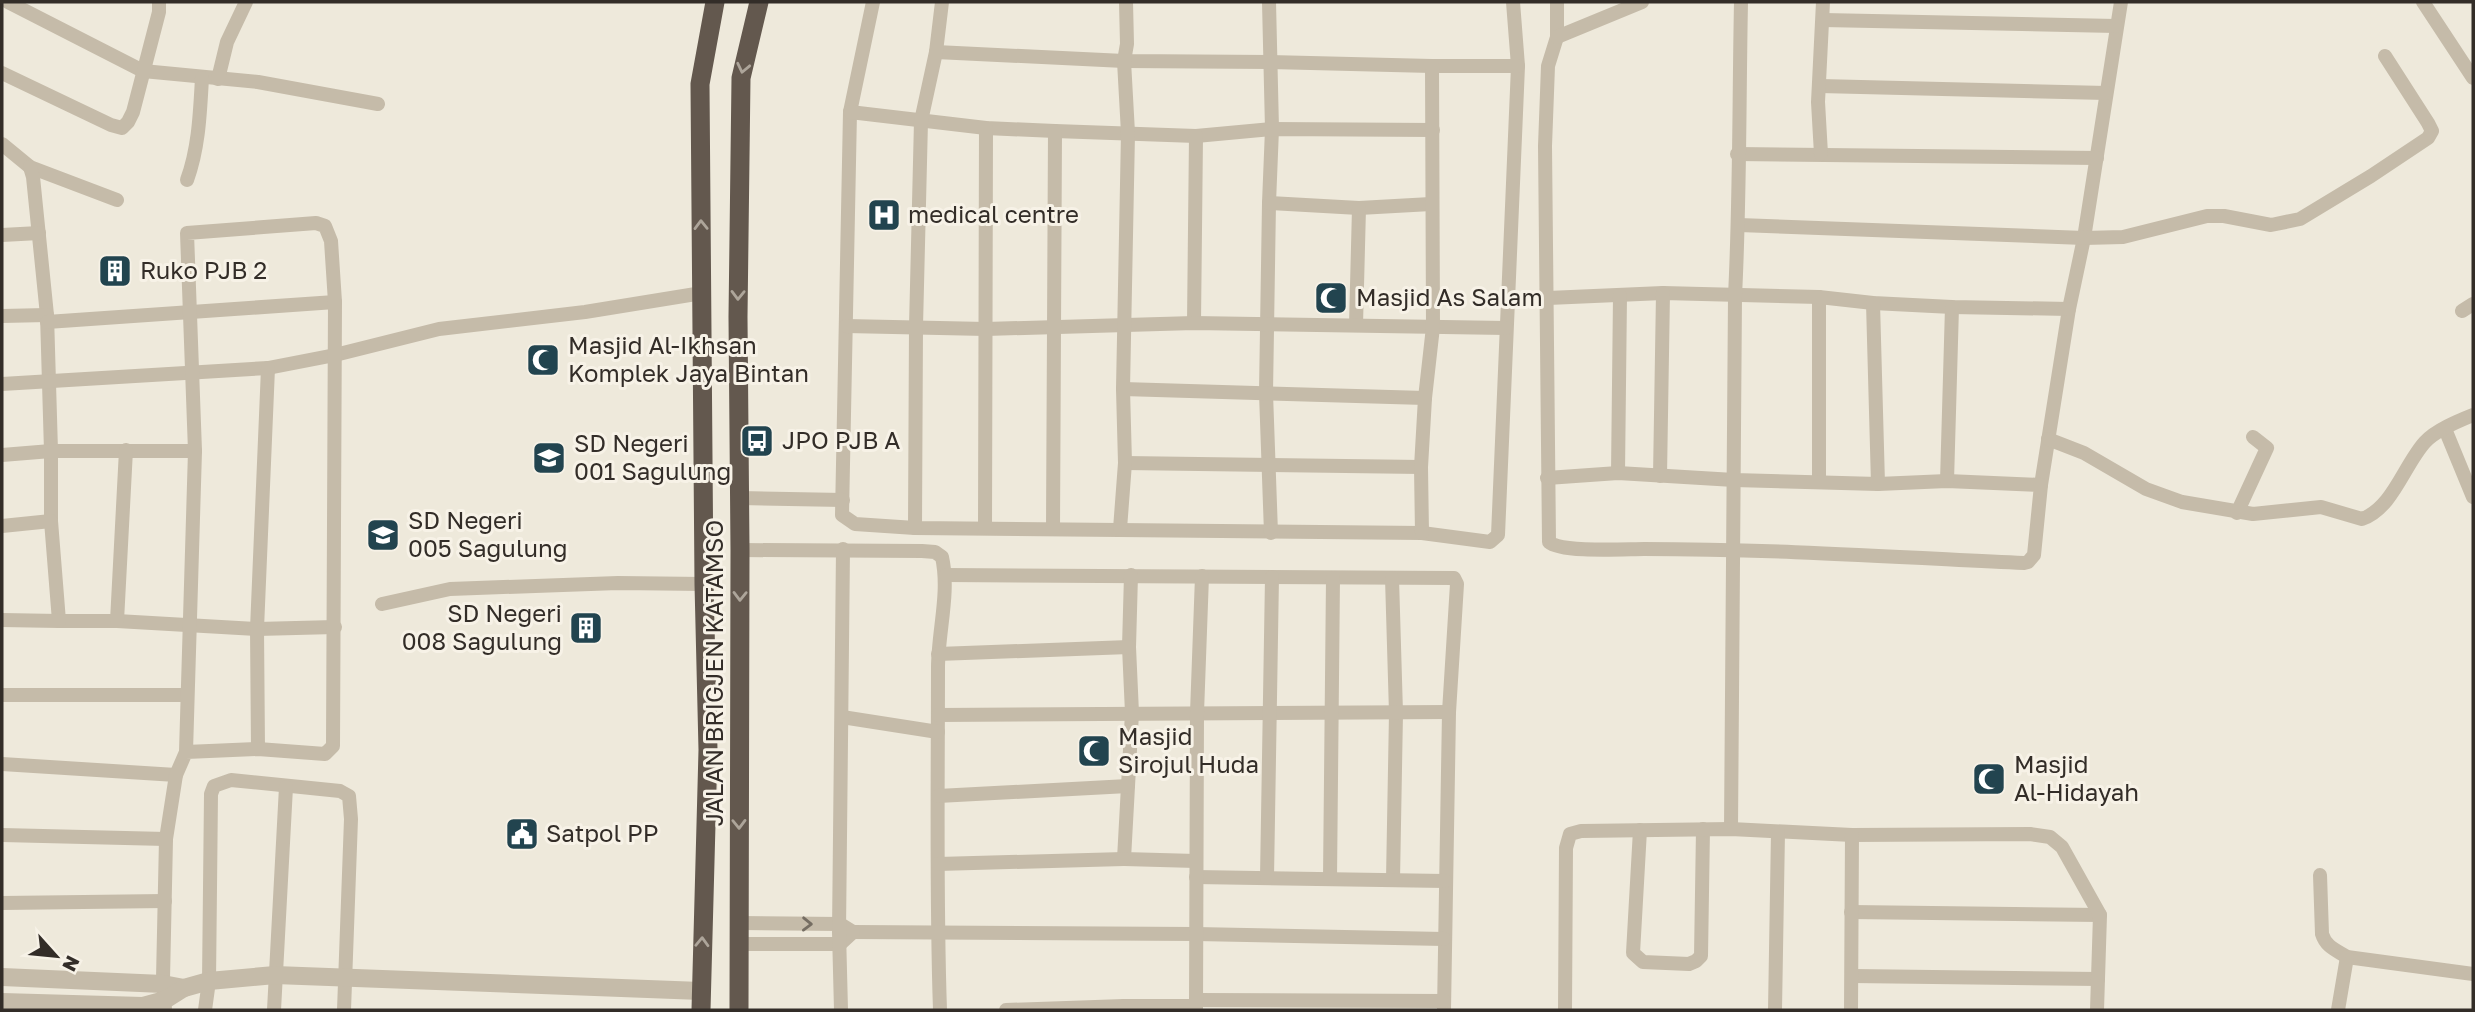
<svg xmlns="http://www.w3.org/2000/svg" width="2475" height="1012" font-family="'Golos Text',sans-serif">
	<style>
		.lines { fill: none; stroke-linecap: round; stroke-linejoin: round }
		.minor { stroke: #c5bba9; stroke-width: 14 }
		.tertiary { stroke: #c5bba9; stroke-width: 18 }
		.trunk { stroke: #63584e; stroke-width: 19 }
		.oneway { stroke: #ada59a }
		.oneway2 { stroke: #756d62 }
		.labels { text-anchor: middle; stroke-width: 6; stroke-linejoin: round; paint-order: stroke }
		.poi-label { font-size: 24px; fill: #332d28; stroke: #f7f2e7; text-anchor: start }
		.street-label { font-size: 24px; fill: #332d28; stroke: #f7f2e7 }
	</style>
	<rect width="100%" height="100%" fill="#eee9db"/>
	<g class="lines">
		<g class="minor">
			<path d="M 8,2 L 143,71 L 258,82 L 378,104"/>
			<path d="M 873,2 L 850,112 L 842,515 L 855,524 L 915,528 L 1422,533 L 1490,542 L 1498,535 L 1518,66 L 1513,2"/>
			<path d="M 1269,2 L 1272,129 L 1269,203 L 1266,393 L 1271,533"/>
			<path d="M 1557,2 L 1557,37 L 1548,66 L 1545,146 L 1549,542 C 1561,553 1625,549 1644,549 C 1771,549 1897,557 2024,563 L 2028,562 L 2034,555 L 2041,485 L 2069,309 L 2084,238 L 2121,2"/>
			<path d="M 2423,2 L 2473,78"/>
			<path d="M 1823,20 L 2116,26"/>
			<path d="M 1557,37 L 1642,2"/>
			<path d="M 936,52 L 1124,61 L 1270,62 L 1432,66 L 1518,66"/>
			<path d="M 2,73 L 111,125 L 122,128 L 128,122 L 133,112 L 159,12 L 159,2"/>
			<path d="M 218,79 L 227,42 L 246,2"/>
			<path d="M 1820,86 L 2106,93"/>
			<path d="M 850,112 L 986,128 L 1055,131 L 1196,136 L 1272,129 L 1433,130"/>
			<path d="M 2,144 L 30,167 L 117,200"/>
			<path d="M 1737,154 L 2097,158"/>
			<path d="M 1821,154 L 1818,102 L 1823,2"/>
			<path d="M 30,167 L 33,177 L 47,315 L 51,451 L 51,521 L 59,621 L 117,621 L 257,629 L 335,627"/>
			<path d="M 187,180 C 199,147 200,112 202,78"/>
			<path d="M 1269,203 L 1359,208 L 1431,204"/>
			<path d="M 1739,225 L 2084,238 L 2123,237 L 2207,216 L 2224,216 L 2271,225 L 2300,219 L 2371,176 L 2428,138 L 2432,131 L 2428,123 L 2385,56"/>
			<path d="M 2,235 L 39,233"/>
			<path d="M 1819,297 L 1819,482"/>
			<path d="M 1548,298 L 1663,293 L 1819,297 L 1873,303 L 1952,307 L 2069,309"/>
			<path d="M 1873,303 L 1878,484"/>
			<path d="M 2462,311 L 2473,304"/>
			<path d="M 2,316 L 47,315"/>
			<path d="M 47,322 L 335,302"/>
			<path d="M 1194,323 L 1196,136"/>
			<path d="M 1356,325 L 1359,208"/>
			<path d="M 846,326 L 986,329 L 1194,323 L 1506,328"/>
			<path d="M 2,384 L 268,368 L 335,355 L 439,329 L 585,312 L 702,293"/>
			<path d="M 1123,389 L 1425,398"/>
			<path d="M 2445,429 L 2473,497"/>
			<path d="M 2048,439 L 2084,453 L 2146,489 L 2182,502 L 2253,514 L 2321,507 L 2362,519 C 2393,508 2404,465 2425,442 C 2436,430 2458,421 2473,415"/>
			<path d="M 2,455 L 51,451 L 195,451"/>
			<path d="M 1125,463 L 1421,467"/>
			<path d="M 1618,473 L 1620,296"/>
			<path d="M 1660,476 L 1663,293"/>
			<path d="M 1547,478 L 1618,473 L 1734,480 L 1878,484 L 1947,481 L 2041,485"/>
			<path d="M 1947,481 L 1952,307"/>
			<path d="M 740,498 L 843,500"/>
			<path d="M 2237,513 L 2267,448 L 2253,437"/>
			<path d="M 2,526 L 51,521"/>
			<path d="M 915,528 L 916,327 L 921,121 L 936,52 L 942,2"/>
			<path d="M 985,528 L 986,128"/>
			<path d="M 1053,529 L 1055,131"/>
			<path d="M 1120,529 L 1125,463 L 1123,389 L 1128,133 L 1124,61 L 1127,44 L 1126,2"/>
			<path d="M 1422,533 L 1421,467 L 1425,398 L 1433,327 L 1432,66"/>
			<path d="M 740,550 L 922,551 L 935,552 L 942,557 C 950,593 938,631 938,668 C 938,782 936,896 940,1010"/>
			<path d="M 946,575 L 1454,578 L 1457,584 L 1449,712 L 1444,1010"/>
			<path d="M 1131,575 L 1129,647 L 1132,713 L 1124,859 L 1196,861"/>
			<path d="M 1392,578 L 1396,713 L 1393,880"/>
			<path d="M 382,604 L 450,589 L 618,583 L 704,584"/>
			<path d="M 2,620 L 59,621"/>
			<path d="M 117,621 L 126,450"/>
			<path d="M 938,654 L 1129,647"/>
			<path d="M 2,695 L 187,695"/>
			<path d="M 938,715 L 1449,712"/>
			<path d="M 842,717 L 938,732"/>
			<path d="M 258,749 L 257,629 L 268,368"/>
			<path d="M 2,764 L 176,775"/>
			<path d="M 938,796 L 1128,786"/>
			<path d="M 1731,829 L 1735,296 C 1740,198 1739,100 1741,2"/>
			<path d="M 1640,830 L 1633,953 L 1643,962 L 1689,964 L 1696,961 L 1701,956 L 1703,829"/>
			<path d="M 2,835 L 166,839"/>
			<path d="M 938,864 L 1124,859"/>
			<path d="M 2320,875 L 2322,934 C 2326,947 2336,950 2347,957 L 2473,974"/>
			<path d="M 1196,877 L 1445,881"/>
			<path d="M 1267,878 L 1272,577"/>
			<path d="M 1330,879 L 1333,578"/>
			<path d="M 2,903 L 165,901"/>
			<path d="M 1851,912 L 2100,915"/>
			<path d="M 853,932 L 1196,934 L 1444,939"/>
			<path d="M 740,944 L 840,944 L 853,932 L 840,924 L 740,923"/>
			<path d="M 1852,976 L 2098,979"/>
			<path d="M 1196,1000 L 1444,1001"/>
			<path d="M 165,1010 L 163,979 L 166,839 L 176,775 L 186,752 L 195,451 L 187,233 L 316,223 L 325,226 L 331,241 L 335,302 L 333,746 L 325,754 L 258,749 L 186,752"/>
			<path d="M 205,1010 L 209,981 L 211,794 L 214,786 L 231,780 L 340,791 L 349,796 L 351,819 L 344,1010"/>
			<path d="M 274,1010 L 286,787"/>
			<path d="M 841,1010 L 839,932 L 843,549"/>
			<path d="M 1006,1010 L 1124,1006"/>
			<path d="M 1124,1010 L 1124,1006 L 1196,1006"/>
			<path d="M 1196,1010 L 1197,713 L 1202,576"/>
			<path d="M 1565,1010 L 1566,848 L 1570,834 L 1581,831 L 1731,829 L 1852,835 L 2030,834 L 2050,837 L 2062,847 L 2100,915 L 2097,1010"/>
			<path d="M 1775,1010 L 1778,832"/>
			<path d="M 1851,1010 L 1852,835"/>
			<path d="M 2338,1010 L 2347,957"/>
		</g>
		<g class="tertiary">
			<path d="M 2,977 L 163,984 L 184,988"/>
			<path d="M 2,1002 L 143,1006 L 165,1000 L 184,988 L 209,981 L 275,975 L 701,991"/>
		</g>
		<g class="trunk">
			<path d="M 701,1010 L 708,750 L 704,584 L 700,84 L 715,2"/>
			<path d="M 739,1010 L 740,550 L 738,317 L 741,78 L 759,2"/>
		</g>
	</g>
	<defs><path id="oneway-chevron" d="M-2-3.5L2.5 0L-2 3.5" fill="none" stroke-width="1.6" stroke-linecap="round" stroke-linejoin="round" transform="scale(1.75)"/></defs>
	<g class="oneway">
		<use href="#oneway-chevron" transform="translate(743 68) rotate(102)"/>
		<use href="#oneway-chevron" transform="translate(701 225) rotate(-91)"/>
		<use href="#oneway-chevron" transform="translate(738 295) rotate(91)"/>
		<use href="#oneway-chevron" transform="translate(740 596) rotate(91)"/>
		<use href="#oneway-chevron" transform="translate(739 824) rotate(89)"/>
		<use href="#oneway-chevron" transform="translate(702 942) rotate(-88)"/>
	</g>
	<use class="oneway2" href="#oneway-chevron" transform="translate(807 924) rotate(1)"/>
	<defs>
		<symbol id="hospital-square" viewBox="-11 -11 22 22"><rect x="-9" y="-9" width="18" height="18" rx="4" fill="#22444f" stroke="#f7f2e7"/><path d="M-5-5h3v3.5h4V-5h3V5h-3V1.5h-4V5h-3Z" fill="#fff"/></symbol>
		<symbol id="building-square" viewBox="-11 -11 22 22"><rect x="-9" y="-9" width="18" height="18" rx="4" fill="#22444f" stroke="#f7f2e7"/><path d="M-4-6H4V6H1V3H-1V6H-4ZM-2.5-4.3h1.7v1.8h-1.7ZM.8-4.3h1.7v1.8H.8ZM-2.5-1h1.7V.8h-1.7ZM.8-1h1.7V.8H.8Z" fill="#fff"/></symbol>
		<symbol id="mosque-square" viewBox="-11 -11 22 22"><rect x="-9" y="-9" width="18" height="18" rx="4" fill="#22444f" stroke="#f7f2e7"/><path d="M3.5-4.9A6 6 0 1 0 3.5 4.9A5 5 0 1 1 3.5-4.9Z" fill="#fff"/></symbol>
		<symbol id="bus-square" viewBox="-11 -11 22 22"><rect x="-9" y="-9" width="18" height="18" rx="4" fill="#22444f" stroke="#f7f2e7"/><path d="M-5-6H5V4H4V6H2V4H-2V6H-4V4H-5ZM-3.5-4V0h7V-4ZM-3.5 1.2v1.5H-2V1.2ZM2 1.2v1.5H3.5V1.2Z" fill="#fff"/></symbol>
		<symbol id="university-square" viewBox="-11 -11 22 22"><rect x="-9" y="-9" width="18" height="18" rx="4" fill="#22444f" stroke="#f7f2e7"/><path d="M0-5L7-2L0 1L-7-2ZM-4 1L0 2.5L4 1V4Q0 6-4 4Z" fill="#fff"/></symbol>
		<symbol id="school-square" viewBox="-11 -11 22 22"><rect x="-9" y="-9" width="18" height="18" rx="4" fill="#22444f" stroke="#f7f2e7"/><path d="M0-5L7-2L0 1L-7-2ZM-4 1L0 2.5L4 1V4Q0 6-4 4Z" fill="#fff"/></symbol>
		<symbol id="civic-square" viewBox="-11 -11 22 22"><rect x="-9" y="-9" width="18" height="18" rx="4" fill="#22444f" stroke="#f7f2e7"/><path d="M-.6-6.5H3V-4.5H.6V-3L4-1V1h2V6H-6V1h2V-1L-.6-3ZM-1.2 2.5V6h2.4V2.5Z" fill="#fff"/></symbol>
	</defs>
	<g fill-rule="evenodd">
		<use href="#hospital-square" x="865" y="196" width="38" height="38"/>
		<use href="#building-square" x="96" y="252" width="38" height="38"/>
		<use href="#mosque-square" x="1312" y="279" width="38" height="38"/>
		<use href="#mosque-square" x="524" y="341" width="38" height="38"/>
		<use href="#bus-square" x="738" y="422" width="38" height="38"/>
		<use href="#university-square" x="530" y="439" width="38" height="38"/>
		<use href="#school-square" x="364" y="516" width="38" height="38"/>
		<use href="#building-square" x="567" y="609" width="38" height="38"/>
		<use href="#mosque-square" x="1075" y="732" width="38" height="38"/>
		<use href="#mosque-square" x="1970" y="760" width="38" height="38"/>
		<use href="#civic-square" x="503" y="815" width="38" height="38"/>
	</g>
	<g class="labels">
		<g class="poi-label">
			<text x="908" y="223">medical centre</text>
			<text x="140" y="279">Ruko PJB 2</text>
			<text x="1356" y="306">Masjid As Salam</text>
			<text x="568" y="354">Masjid Al-Ikhsan<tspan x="568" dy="28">Komplek Jaya Bintan</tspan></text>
			<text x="782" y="449">JPO PJB A</text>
			<text x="574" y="452">SD Negeri<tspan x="574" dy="28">001 Sagulung</tspan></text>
			<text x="408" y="529">SD Negeri<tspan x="408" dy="28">005 Sagulung</tspan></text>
			<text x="562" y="622" text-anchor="end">SD Negeri<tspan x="562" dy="28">008 Sagulung</tspan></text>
			<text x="1118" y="745">Masjid<tspan x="1118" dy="28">Sirojul Huda</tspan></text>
			<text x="2014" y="773">Masjid<tspan x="2014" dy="28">Al-Hidayah</tspan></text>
			<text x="546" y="842">Satpol PP</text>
		</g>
		<g class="street-label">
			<text transform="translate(715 673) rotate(-90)" y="8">JALAN BRIGJEN KATAMSO</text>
		</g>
	</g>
	<rect width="2475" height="1012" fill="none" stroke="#332d28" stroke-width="7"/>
	<g transform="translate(56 956) rotate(117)" stroke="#f7f2e7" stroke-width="5" paint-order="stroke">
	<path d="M0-5L12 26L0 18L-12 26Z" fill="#332d28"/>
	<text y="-10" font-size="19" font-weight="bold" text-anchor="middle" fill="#332d28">N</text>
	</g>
</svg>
